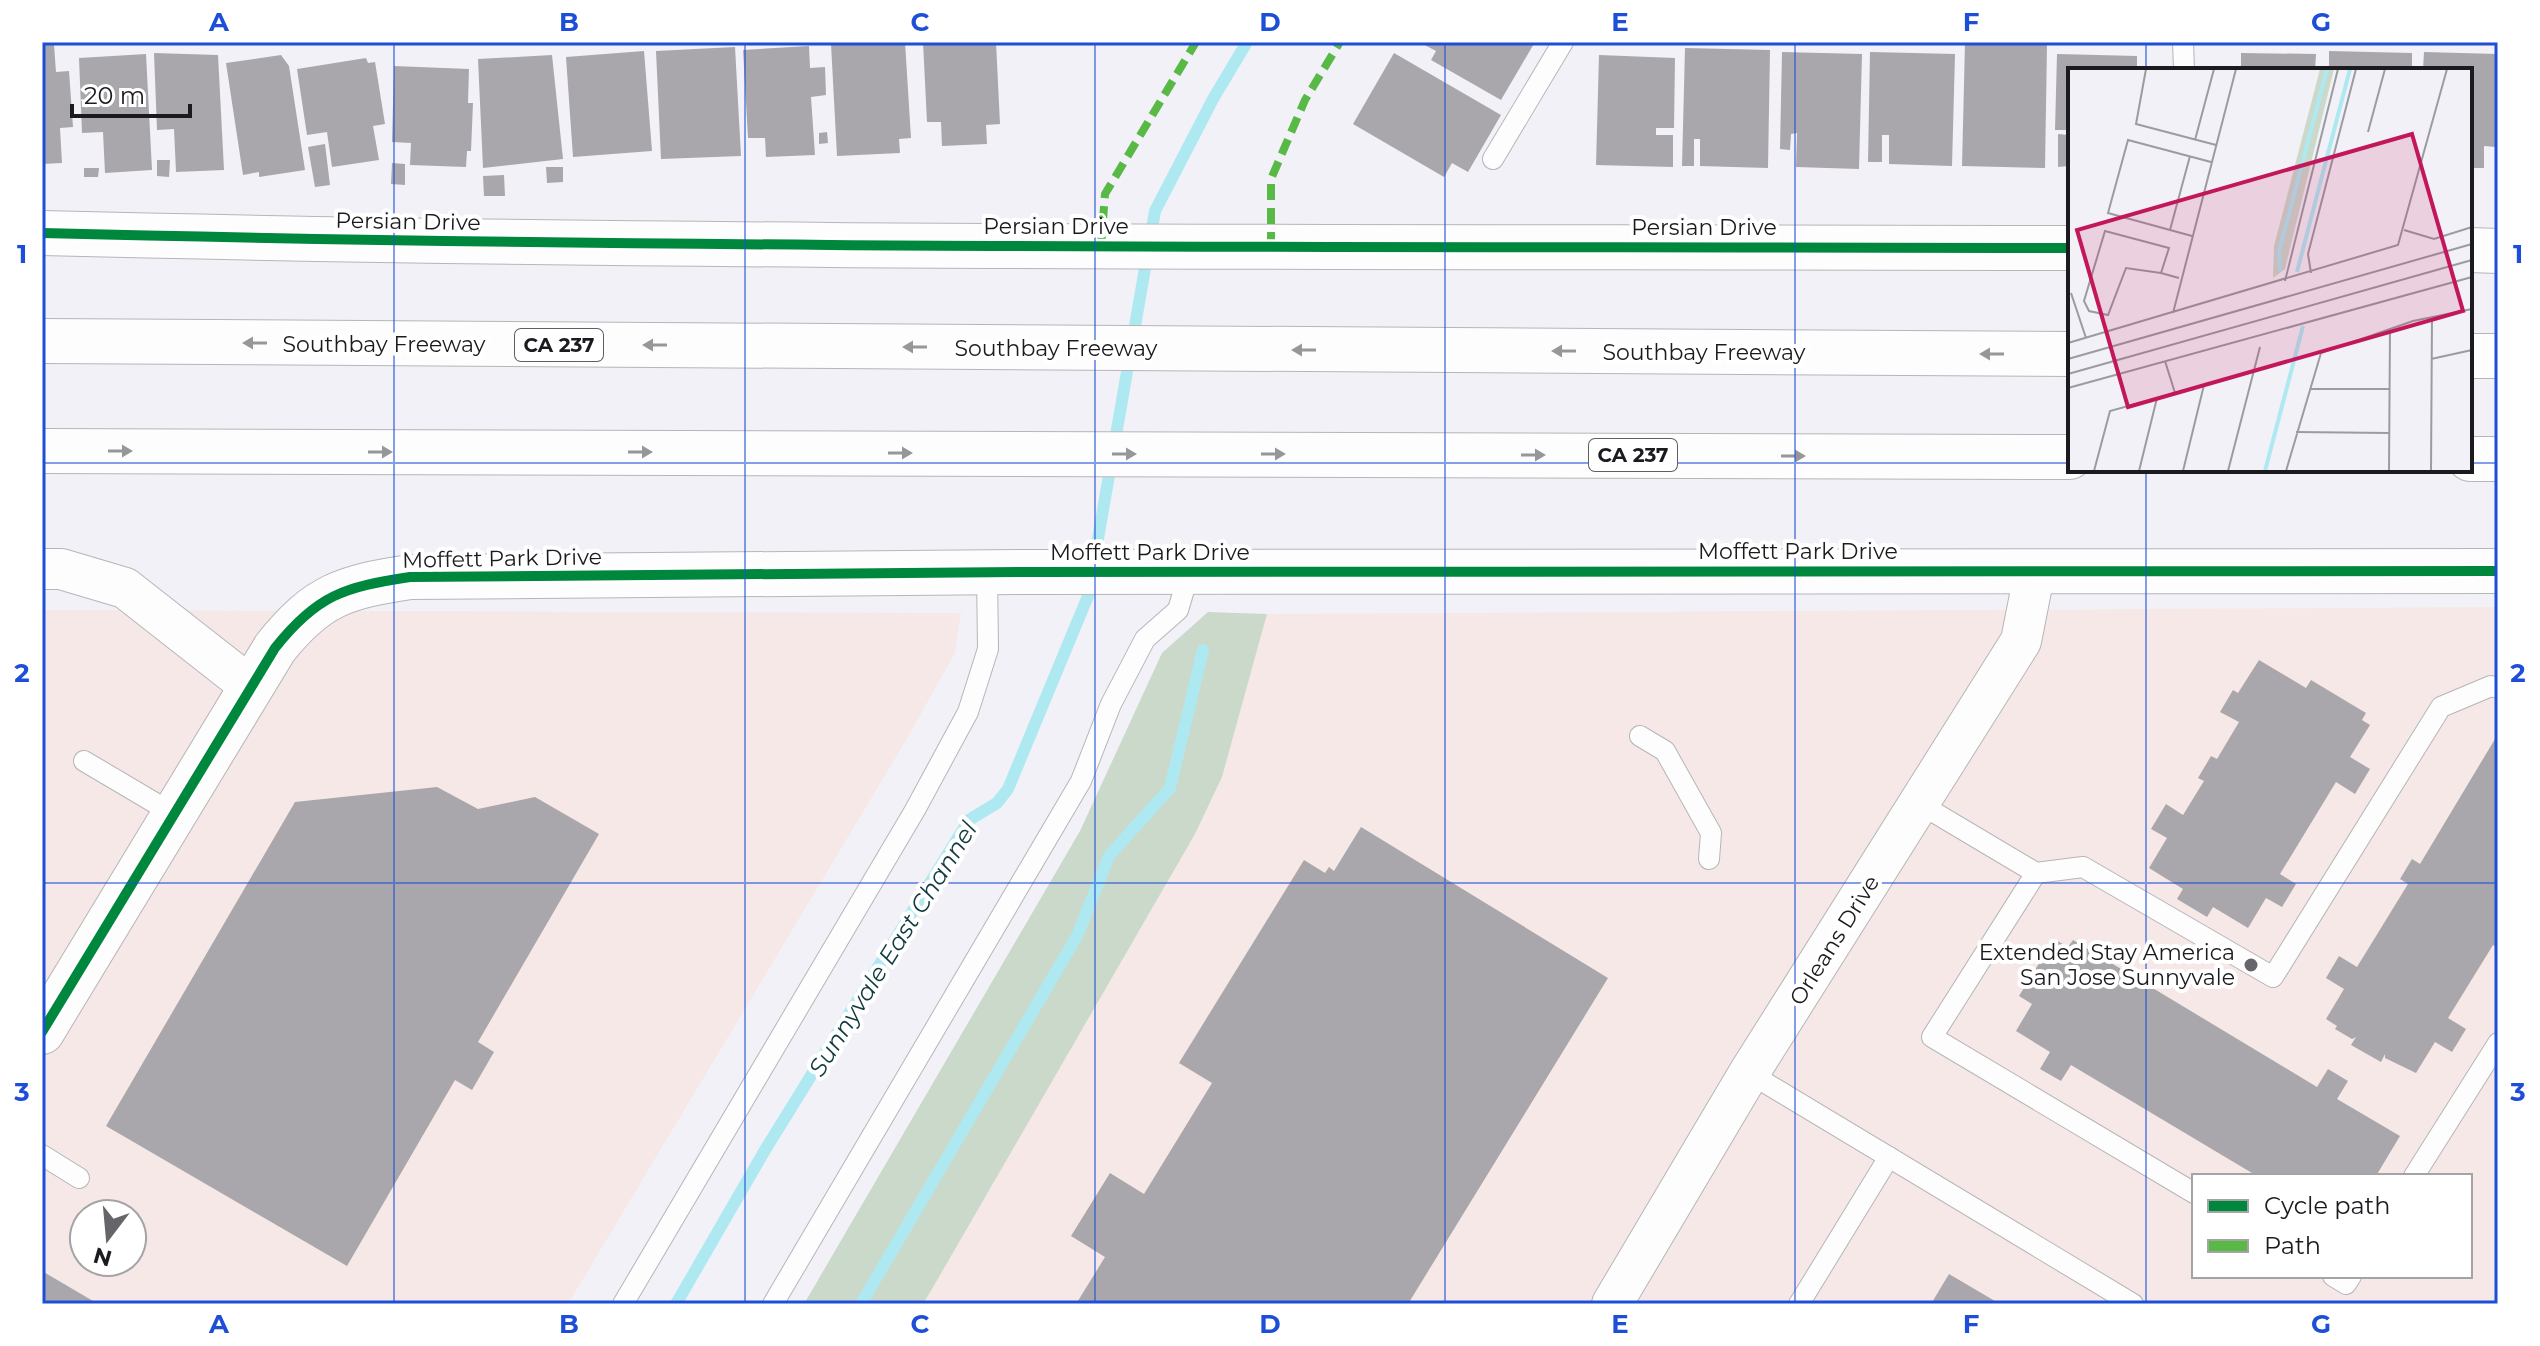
<svg xmlns="http://www.w3.org/2000/svg" width="2540" height="1346" font-family="Montserrat,sans-serif">
	<style>
		.commercial { fill: #f6e8e6; fill-rule: evenodd }
		.green { fill: #cad9ca }
		.lines { fill: none; stroke-linecap: round; stroke-linejoin: round }
		.stream { stroke: #aee9f2; stroke-width: 12 }
		.building { fill: #a9a7ab }
		.service-casing { stroke: #b6b5b9; stroke-width: 22 }
		.minor-casing { stroke: #b6b5b9; stroke-width: 42 }
		.tertiary-casing { stroke: #b6b5b9; stroke-width: 46 }
		.motorway-casing { stroke: #b6b5b9; stroke-width: 46 }
		.service { stroke: #fdfdfe; stroke-width: 20 }
		.minor { stroke: #fdfdfe; stroke-width: 40 }
		.tertiary { stroke: #fdfdfe; stroke-width: 44 }
		.motorway { stroke: #fdfdfe; stroke-width: 44 }
		.quiet { stroke: #58b947; stroke-width: 8; stroke-dasharray: 16 8; stroke-linecap: butt }
		.cycleway-casing { stroke: #fff; stroke-width: 15 }
		.cycleway { stroke: #00873e; stroke-width: 10 }
		.oneway { fill: #979799 }
		.grid { fill: none; stroke: #1d4ed8; stroke-width: 2; stroke-opacity: 0.55 }
		.poi-dot { fill: #66656a; stroke: #fff; stroke-width: 3 }
		.labels { text-anchor: middle; stroke-width: 8; stroke-linejoin: round; paint-order: stroke }
		.shield { fill: #fff; stroke: #5f5f62; stroke-width: 2 }
		.shield-label { font-size: 20px; font-weight: bold; fill: #1b1a1e }
		.street-label { font-size: 22px; fill: #1b1a1e; stroke: #fff }
		.poi-label { font-size: 22px; fill: #1b1a1e; stroke: #fff; text-anchor: end }
		.water-label { font-size: 24px; font-style: italic; fill: #123b40; stroke: #fff }
		.inset-river { fill: none; stroke: #aee9f2; stroke-width: 4 }
		.inset-road { fill: none; stroke: #9c9ba0; stroke-width: 2 }
		.view { fill: #c2185b; fill-opacity: 0.15; stroke: #c2185b; stroke-width: 4 }
		.inset-edge { fill: none; stroke: #1b1a1e; stroke-width: 4 }
		.neatline { fill: none; stroke: #1d4ed8; stroke-width: 3 }
		.grid-label { font-size: 26px; text-anchor: middle; font-weight: bold; fill: #1d4ed8 }
	</style>
	<rect width="100%" height="100%" fill="#f2f1f7"/>
	<g class="commercial">
		<path d="M 2498,607 L 2498,1304 L 923,1304 L 1195,834 L 1222,777 L 1267,614 ZM 2194,1176 L 2470,1176 L 2470,1276 L 2194,1276 Z"/>
		<path d="M 42,610 L 961,613 L 955,653 L 905,742 L 568,1304 L 42,1304 ZM 84,1214 L 132,1214 L 132,1262 L 84,1262 Z"/>
	</g>
	<path class="green" d="M 1208,612 L 1267,614 L 1222,777 L 1195,834 L 932,1289 L 923,1304 L 804,1304 L 1080,831 L 1162,653 Z"/>
	<g class="lines">
		<g class="stream">
			<path d="M 676,1304 L 765,1150 L 969,820 L 997,803 L 1008,789 L 1088,596 L 1155,211 L 1213,99 L 1247,42"/>
			<path d="M 861,1304 L 1077,936 L 1109,856 L 1170,788 L 1203,650"/>
		</g>
	</g>
	<g class="building">
		<path d="M 851,42 L 905,42 L 911,138 L 899,139 L 900,153 L 837,156 L 831,44 Z"/>
		<path d="M 923,42 L 996,42 L 1000,124 L 986,125 L 987,144 L 942,146 L 941,122 L 927,122 Z"/>
		<path d="M 1419,42 L 1535,42 L 1501,100 L 1431,60 L 1436,51 Z"/>
		<path d="M 1965,43 L 2047,45 L 2045,168 L 1962,166 Z"/>
		<path d="M 42,45 L 54,45 L 56,72 L 69,71 L 73,127 L 60,128 L 62,163 L 42,164 Z"/>
		<path d="M 809,46 L 810,68 L 825,67 L 826,95 L 811,97 L 815,155 L 766,157 L 765,138 L 748,138 L 743,50 Z"/>
		<path d="M 735,47 L 741,156 L 661,159 L 656,51 Z"/>
		<path d="M 1685,48 L 1770,50 L 1768,168 L 1700,166 L 1700,139 L 1694,139 L 1694,166 L 1682,166 Z"/>
		<path d="M 644,51 L 652,151 L 573,157 L 566,57 Z"/>
		<path d="M 2329,51 L 2412,53 L 2412,70 L 2329,70 Z"/>
		<path d="M 1782,52 L 1862,54 L 1859,169 L 1796,167 L 1797,133 L 1791,134 L 1790,150 L 1780,149 Z"/>
		<path d="M 1870,52 L 1955,54 L 1952,166 L 1889,164 L 1889,135 L 1882,135 L 1882,162 L 1868,162 Z"/>
		<path d="M 2424,52 L 2498,54 L 2496,147 L 2484,146 L 2484,168 L 2470,168 L 2470,70 L 2423,70 Z"/>
		<path d="M 154,53 L 218,55 L 224,170 L 176,172 L 174,129 L 157,130 Z"/>
		<path d="M 1394,53 L 1501,115 L 1468,172 L 1452,163 L 1444,177 L 1353,124 Z"/>
		<path d="M 2241,53 L 2316,54 L 2315,70 L 2241,70 Z"/>
		<path d="M 146,54 L 152,170 L 105,173 L 103,132 L 82,133 L 79,58 Z"/>
		<path d="M 2057,54 L 2137,56 L 2137,70 L 2070,70 L 2070,130 L 2055,130 Z"/>
		<path d="M 281,55 L 289,66 L 305,170 L 259,177 L 259,172 L 243,175 L 226,63 Z"/>
		<path d="M 552,55 L 563,159 L 483,168 L 478,59 Z"/>
		<path d="M 1599,55 L 1675,58 L 1674,128 L 1656,128 L 1656,135 L 1673,135 L 1673,167 L 1596,165 Z"/>
		<path d="M 366,58 L 368,63 L 375,62 L 385,124 L 373,126 L 379,160 L 332,167 L 327,132 L 307,135 L 297,69 Z"/>
		<path d="M 394,66 L 469,69 L 468,103 L 473,103 L 471,151 L 467,151 L 466,167 L 410,165 L 411,143 L 392,142 Z"/>
		<path d="M 827,132 L 828,143 L 819,144 L 819,133 Z"/>
		<path d="M 2058,134 L 2069,135 L 2069,166 L 2058,167 Z"/>
		<path d="M 325,144 L 330,185 L 315,187 L 308,147 Z"/>
		<path d="M 157,160 L 170,160 L 169,177 L 157,176 Z"/>
		<path d="M 392,163 L 405,164 L 405,185 L 391,184 Z"/>
		<path d="M 546,167 L 563,167 L 563,182 L 547,183 Z"/>
		<path d="M 84,168 L 99,168 L 98,177 L 84,177 Z"/>
		<path d="M 504,175 L 505,196 L 484,196 L 483,176 Z"/>
		<path d="M 2259,660 L 2306,688 L 2311,680 L 2366,713 L 2362,720 L 2370,725 L 2350,757 L 2370,769 L 2355,794 L 2336,782 L 2280,874 L 2296,884 L 2282,907 L 2266,898 L 2248,928 L 2213,907 L 2207,917 L 2177,899 L 2183,889 L 2149,868 L 2167,838 L 2151,829 L 2166,804 L 2183,815 L 2204,781 L 2198,778 L 2211,756 L 2217,759 L 2239,722 L 2220,712 L 2233,690 L 2238,693 Z"/>
		<path d="M 2498,734 L 2498,948 L 2493,945 L 2448,1018 L 2466,1029 L 2452,1052 L 2435,1042 L 2416,1073 L 2385,1058 L 2385,1054 L 2381,1062 L 2351,1045 L 2356,1037 L 2352,1039 L 2335,1029 L 2337,1026 L 2326,1019 L 2344,989 L 2326,978 L 2339,956 L 2357,967 L 2408,884 L 2400,879 L 2412,859 L 2420,864 Z"/>
		<path d="M 437,787 L 478,809 L 535,797 L 599,834 L 478,1042 L 494,1052 L 472,1090 L 455,1080 L 347,1266 L 106,1126 L 295,802 Z"/>
		<path d="M 1361,827 L 1608,978 L 1408,1304 L 1076,1304 L 1105,1257 L 1071,1236 L 1110,1173 L 1144,1194 L 1212,1083 L 1179,1063 L 1304,860 L 1325,873 L 1329,867 L 1334,871 Z"/>
		<path d="M 2054,939 L 2068,947 L 2073,940 L 2317,1087 L 2328,1069 L 2348,1081 L 2337,1099 L 2400,1136 L 2376,1176 L 2257,1176 L 2071,1065 L 2061,1081 L 2040,1069 L 2050,1052 L 2016,1031 L 2032,1004 L 2019,996 Z"/>
		<path d="M 42,1271 L 93,1301 L 91,1304 L 42,1304 Z"/>
		<path d="M 1949,1274 L 2000,1304 L 1931,1304 Z"/>
	</g>
	<g class="lines">
		<defs>
			<g id="service">
				<path d="M 2183,42 L 2184,70"/>
				<path d="M 1493,159 L 1563,42"/>
				<path d="M 1640,736 L 1665,751 L 1711,833 L 1709,859"/>
				<path d="M 84,761 L 172,813"/>
				<path d="M 1920,804 L 2036,873 L 2083,867 L 2273,977 L 2441,707 L 2491,686 L 2498,688"/>
				<path d="M 2036,873 L 1932,1037 L 2194,1193"/>
				<path d="M 1749,1073 L 2133,1304"/>
				<path d="M 42,1155 L 79,1178"/>
				<path d="M 2414,1176 L 2498,1043"/>
				<path d="M 2333,1276 L 2346,1284 L 2351,1276"/>
				<path d="M 623,1304 L 915,810 L 968,712 L 988,649 L 987,572"/>
				<path d="M 773,1304 L 1081,781 L 1111,704 L 1145,639 L 1178,610 L 1189,573"/>
				<path d="M 1799,1304 L 1889,1157"/>
			</g>
			<g id="minor">
				<path d="M 42,569 L 61,569 L 125,588 L 250,686"/>
				<path d="M 1612,1304 L 1749,1073 L 2021,641 L 2035,570"/>
			</g>
			<g id="tertiary">
				<path d="M 42,233 C 718,250 1394,246 2070,248"/>
				<path d="M 2470,250 L 2498,251"/>
				<path d="M 42,1032 L 275,648 C 317,595 344,587 410,577 L 1024,572 L 2498,571"/>
			</g>
			<g id="motorway">
				<path d="M 42,341 L 2070,354"/>
				<path d="M 2470,356 L 2498,356"/>
				<path d="M 42,451 L 2070,457"/>
				<path d="M 2470,459 L 2498,459"/>
			</g>
		</defs>
		<use href="#service" class="service-casing"/>
		<use href="#minor" class="minor-casing"/>
		<use href="#tertiary" class="tertiary-casing"/>
		<use href="#motorway" class="motorway-casing"/>
		<use href="#service" class="service"/>
		<use href="#minor" class="minor"/>
		<use href="#tertiary" class="tertiary"/>
		<use href="#motorway" class="motorway"/>
		<g class="quiet">
			<path d="M 1101,246 L 1105,194 L 1196,42"/>
			<path d="M 1271,248 L 1271,179 L 1305,100 L 1340,42"/>
		</g>
		<defs>
			<g id="cycleway">
				<path d="M 42,233 C 718,250 1394,246 2070,248"/>
				<path d="M 42,1032 L 275,648 C 317,595 344,587 410,577 L 1024,572 L 2498,571"/>
			</g>
		</defs>
		<use href="#cycleway" class="cycleway-casing"/>
		<use href="#cycleway" class="cycleway"/>
	</g>
	<defs><path id="oneway-solid" d="M-6-.8H1V-3.2L6.5 0L1 3.2V.8H-6Z" transform="scale(2)"/></defs>
	<g class="oneway">
		<use href="#oneway-solid" transform="translate(255 343) rotate(-180)"/>
		<use href="#oneway-solid" transform="translate(655 345) rotate(-180)"/>
		<use href="#oneway-solid" transform="translate(915 347) rotate(-180)"/>
		<use href="#oneway-solid" transform="translate(1304 350) rotate(-180)"/>
		<use href="#oneway-solid" transform="translate(1564 351) rotate(-180)"/>
		<use href="#oneway-solid" transform="translate(1992 354) rotate(-180)"/>
		<use href="#oneway-solid" transform="translate(120 451)"/>
		<use href="#oneway-solid" transform="translate(380 452)"/>
		<use href="#oneway-solid" transform="translate(640 452)"/>
		<use href="#oneway-solid" transform="translate(900 453)"/>
		<use href="#oneway-solid" transform="translate(1124 454)"/>
		<use href="#oneway-solid" transform="translate(1273 454)"/>
		<use href="#oneway-solid" transform="translate(1533 455)"/>
		<use href="#oneway-solid" transform="translate(1793 456)"/>
	</g>
	<path class="grid" d="M 394,42 L 394,1304M 745,42 L 745,1304M 1095,42 L 1095,1304M 1445,42 L 1445,1304M 1795,42 L 1795,1304M 2146,42 L 2146,70M 42,463 L 2070,463M 2470,463 L 2498,463M 2146,470 L 2146,1304M 42,883 L 2498,883"/>
	<circle class="poi-dot" cx="2251" cy="965" r="8"/>
	<g class="labels">
		<g class="shield">
			<rect x="515" y="329" width="88" height="32" rx="6"/>
			<rect x="1589" y="439" width="88" height="32" rx="6"/>
		</g>
		<g class="shield-label">
			<text x="559" y="352">CA 237</text>
			<text x="1633" y="462">CA 237</text>
		</g>
		<g class="street-label">
			<text transform="translate(408 221) rotate(1)" y="8">Persian Drive</text>
			<text x="1056" y="234">Persian Drive</text>
			<text x="1704" y="235">Persian Drive</text>
			<text x="384" y="352">Southbay Freeway</text>
			<text x="1056" y="356">Southbay Freeway</text>
			<text x="1704" y="360">Southbay Freeway</text>
			<text x="1798" y="559">Moffett Park Drive</text>
			<text x="1150" y="560">Moffett Park Drive</text>
			<text transform="translate(502 558) rotate(-1)" y="8">Moffett Park Drive</text>
			<text transform="translate(1834 940) rotate(-58)" y="8">Orleans Drive</text>
		</g>
		<g class="poi-label">
			<text x="2235" y="960">Extended Stay America<tspan x="2235" dy="25">San Jose Sunnyvale</tspan></text>
		</g>
		<g class="water-label">
			<text transform="translate(893 949) rotate(-58)" y="8">Sunnyvale East Channel</text>
		</g>
	</g>
	<g transform="translate(2068 68)">
		<rect width="404" height="404" fill="#f2f1f7"/>
		<path d="M 252,1 L 266,1 L 217,201 L 205,210 L 206,178 Z" fill="#cad9ca"/>
		<path class="inset-river" d="M 212,203 L 211,184 L 259,1M 229,204 L 282,1M 197,403 L 235,258"/>
		<path class="inset-road" d="M 78,1 L 68,56 L 148,77M 300,64 L 317,1M 127,72 L 146,1M 102,162 L 122,88M 336,162 L 366,171 L 404,159M 124,168 L 40,145 L 60,72 L 143,94M 93,205 L 58,200 L 40,247 L 21,243 L 16,233 L 37,163 L 101,180 L 93,205 L 111,210M 243,205 L 240,186 L 288,1M 217,213 L 270,1M 3,225 L 18,270M 105,245 L 168,1M 0,275 L 330,177 L 379,1M 403,282 L 404,322M 0,291 L 404,176M 363,291 L 404,282M 97,293 L 107,325M 0,306 L 404,192M 0,320 L 404,209M 242,321 L 321,321M 0,358 L 0,402M 228,364 L 321,365M 26,403 L 42,343 L 186,303M 71,403 L 89,330M 115,403 L 136,317M 160,403 L 192,279M 218,403 L 253,285 L 345,253 L 404,241M 321,403 L 322,261M 363,403 L 364,249"/>
		<path class="view" d="M 344,66 L 395,243 L 60,339 L 9,162 Z"/>
		<rect width="404" height="404" class="inset-edge"/>
	</g>
	<rect width="2540" height="1346" fill="none" stroke="#ffffff" stroke-width="88"/>
	<rect x="2192" y="1174" width="280" height="104" fill="#ffffff" stroke="#a4a3a5" stroke-width="2"/>
	<rect x="2208" y="1200" width="40" height="12" fill="#00873e" stroke="#a4a3a5" stroke-width="2"/>
	<text x="2264" y="1214" font-size="24" fill="#1b1a1e">Cycle path</text>
	<rect x="2208" y="1240" width="40" height="12" fill="#58b947" stroke="#a4a3a5" stroke-width="2"/>
	<text x="2264" y="1254" font-size="24" fill="#1b1a1e">Path</text>
	<g transform="translate(108 1238) rotate(196)"><circle r="38" fill="#ffffff" stroke="#a4a3a5" stroke-width="2"/>
	<path d="M0-6L14 30L0 20L-14 30Z" fill="#66656a"/>
	<text y="-12" font-size="22" font-weight="bold" text-anchor="middle" fill="#1b1a1e">N</text>
	</g>
	<path d="M72 104v12h118v-12" fill="none" stroke="#1b1a1e" stroke-width="4"/>
	<text x="84" y="104" font-size="24" fill="#1b1a1e" stroke="#ffffff" stroke-width="6" paint-order="stroke">20 m</text>
	<rect x="44" y="44" width="2452" height="1258" class="neatline"/>
	<g class="grid-label">
		<text x="219" y="31">A</text>
		<text x="569" y="31">B</text>
		<text x="920" y="31">C</text>
		<text x="1270" y="31">D</text>
		<text x="1620" y="31">E</text>
		<text x="1971" y="31">F</text>
		<text x="2321" y="31">G</text>
		<text x="22" y="263">1</text>
		<text x="2518" y="263">1</text>
		<text x="22" y="682">2</text>
		<text x="2518" y="682">2</text>
		<text x="22" y="1101">3</text>
		<text x="2518" y="1101">3</text>
		<text x="219" y="1333">A</text>
		<text x="569" y="1333">B</text>
		<text x="920" y="1333">C</text>
		<text x="1270" y="1333">D</text>
		<text x="1620" y="1333">E</text>
		<text x="1971" y="1333">F</text>
		<text x="2321" y="1333">G</text>
	</g>
</svg>
